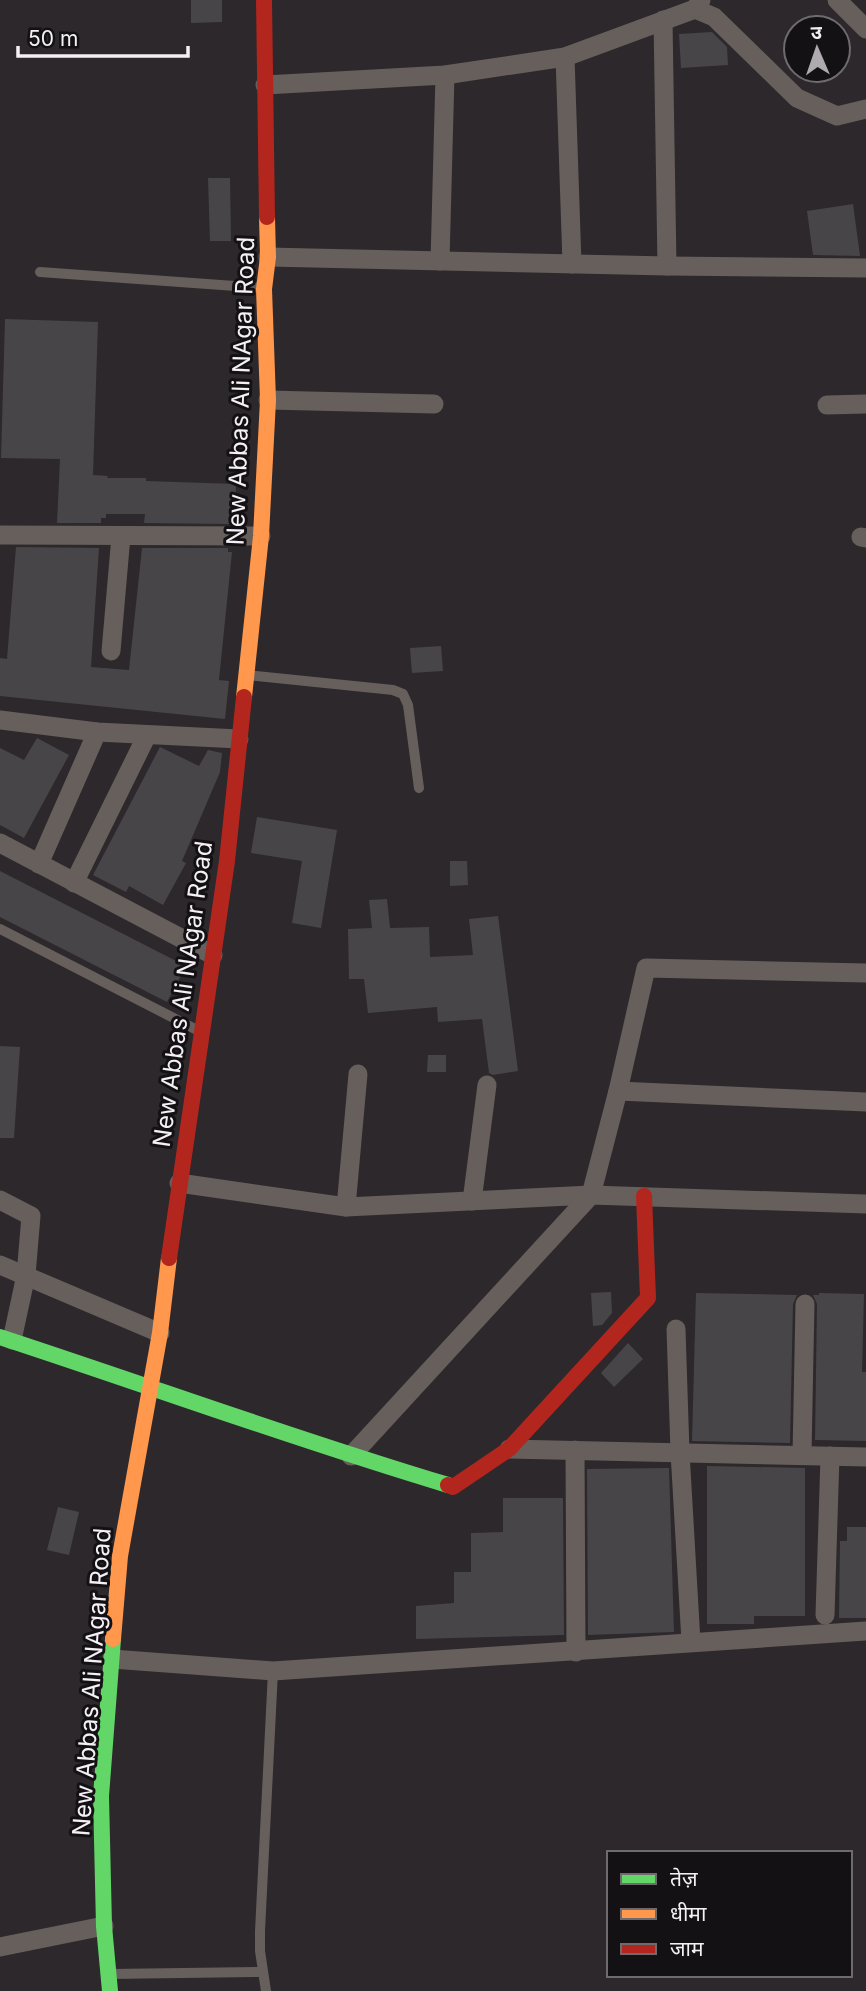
<svg xmlns="http://www.w3.org/2000/svg" width="866" height="1991" font-family="Inter,'Noto Sans Devanagari',sans-serif">
	<style>
		.building { fill: #484548 }
		.lines { fill: none; stroke-linecap: round; stroke-linejoin: round }
		.lane { stroke: #665f5b; stroke-width: 10 }
		.street { stroke: #665f5b; stroke-width: 19 }
		.fast { stroke: #63d668; stroke-width: 16 }
		.slow { stroke: #ff974d; stroke-width: 16 }
		.jam { stroke: #b3261e; stroke-width: 16 }
		.labels { text-anchor: middle; stroke-width: 6; stroke-linejoin: round; paint-order: stroke }
		.street-label { font-size: 24px; fill: #f4f0f5; stroke: #141114 }
	</style>
	<rect width="100%" height="100%" fill="#2c282c"/>
	<g class="building">
		<path d="M 191,0 L 222,0 L 222,22 L 191,23 Z"/>
		<path d="M 712,32 L 727,47 L 728,65 L 681,68 L 679,34 Z"/>
		<path d="M 208,178 L 230,178 L 231,241 L 210,241 Z"/>
		<path d="M 853,204 L 860,256 L 813,255 L 807,211 Z"/>
		<path d="M 5,319 L 98,322 L 93,475 L 108,476 L 107,478 L 146,478 L 146,481 L 236,484 L 235,511 L 229,511 L 229,524 L 144,523 L 145,514 L 106,514 L 106,518 L 101,518 L 101,523 L 57,523 L 60,459 L 1,458 Z"/>
		<path d="M 16,547 L 99,548 L 91,667 L 129,670 L 142,548 L 228,548 L 228,552 L 232,552 L 219,680 L 229,681 L 225,719 L 0,696 L 0,658 L 7,659 Z"/>
		<path d="M 441,646 L 443,671 L 412,673 L 410,648 Z"/>
		<path d="M 37,738 L 69,755 L 24,838 L 0,825 L 0,748 L 24,760 Z"/>
		<path d="M 160,747 L 199,766 L 208,750 L 222,753 L 220,772 L 182,861 L 186,863 L 163,905 L 129,886 L 126,892 L 93,875 Z"/>
		<path d="M 257,817 L 337,830 L 321,928 L 292,923 L 302,861 L 251,853 Z"/>
		<path d="M 450,861 L 467,861 L 468,885 L 450,886 Z"/>
		<path d="M 0,871 L 186,966 L 167,1002 L 0,917 Z"/>
		<path d="M 387,899 L 390,928 L 429,927 L 430,957 L 473,955 L 469,919 L 498,916 L 518,1071 L 493,1075 L 489,1073 L 482,1019 L 438,1022 L 437,1007 L 368,1013 L 364,979 L 349,979 L 348,929 L 372,928 L 369,900 Z"/>
		<path d="M 0,1046 L 20,1047 L 14,1138 L 0,1138 Z"/>
		<path d="M 428,1055 L 446,1055 L 446,1072 L 427,1072 Z"/>
		<path d="M 611,1292 L 612,1313 L 602,1325 L 593,1326 L 591,1293 Z"/>
		<path d="M 696,1293 L 797,1295 L 793,1304 L 790,1443 L 692,1441 Z"/>
		<path d="M 819,1293 L 864,1294 L 862,1372 L 866,1372 L 866,1441 L 815,1440 L 817,1304 L 813,1295 L 819,1295 Z"/>
		<path d="M 628,1343 L 643,1359 L 614,1387 L 601,1373 Z"/>
		<path d="M 707,1466 L 805,1468 L 805,1616 L 754,1616 L 754,1624 L 707,1624 Z"/>
		<path d="M 669,1468 L 674,1632 L 588,1635 L 587,1469 Z"/>
		<path d="M 503,1498 L 563,1498 L 564,1635 L 416,1639 L 416,1606 L 454,1603 L 454,1572 L 471,1572 L 471,1533 L 503,1532 Z"/>
		<path d="M 58,1507 L 79,1512 L 69,1555 L 47,1550 Z"/>
		<path d="M 847,1527 L 866,1527 L 866,1618 L 839,1618 L 840,1541 L 847,1541 Z"/>
	</g>
	<g class="lines">
		<g class="lane">
			<path d="M 40,272 L 264,288"/>
			<path d="M 247,675 L 393,690 L 403,694 L 408,705 L 419,788"/>
			<path d="M 0,929 L 199,1031"/>
			<path d="M 109,1974 L 263,1972"/>
			<path d="M 266,1991 L 260,1951 L 260,1931 L 273,1671"/>
		</g>
		<g class="street">
			<path d="M 837,0 L 866,29"/>
			<path d="M 695,9 L 714,17 L 797,98 L 837,116 L 866,109"/>
			<path d="M 663,20 L 667,266"/>
			<path d="M 565,57 L 572,264"/>
			<path d="M 265,85 L 445,75 L 565,57 L 695,9 L 701,0"/>
			<path d="M 268,257 L 667,266 L 866,268"/>
			<path d="M 440,261 L 445,75"/>
			<path d="M 268,400 L 434,404"/>
			<path d="M 827,405 L 866,404"/>
			<path d="M 0,535 L 261,536"/>
			<path d="M 861,537 L 866,538"/>
			<path d="M 111,651 L 121,536"/>
			<path d="M 0,720 L 97,732 L 239,739"/>
			<path d="M 0,843 L 213,955"/>
			<path d="M 39,864 L 97,732"/>
			<path d="M 74,883 L 147,735"/>
			<path d="M 618,1091 L 866,1102"/>
			<path d="M 179,1183 L 346,1207 L 591,1195 L 866,1204"/>
			<path d="M 0,1200 L 31,1216 L 26,1275 L 12,1340"/>
			<path d="M 472,1201 L 487,1085"/>
			<path d="M 346,1207 L 358,1074"/>
			<path d="M 0,1265 L 160,1333"/>
			<path d="M 676,1329 L 680,1452 L 691,1642"/>
			<path d="M 509,1449 L 866,1457"/>
			<path d="M 575,1450 L 576,1652"/>
			<path d="M 802,1454 L 805,1304"/>
			<path d="M 351,1456 L 591,1195 L 618,1091 L 646,968 L 866,973"/>
			<path d="M 825,1615 L 830,1456"/>
			<path d="M 112,1659 L 273,1671 L 866,1631"/>
			<path d="M 0,1947 L 104,1926"/>
		</g>
		<g class="fast">
			<path d="M 0,1337 C 150,1386 297,1440 448,1485"/>
			<path d="M 110,1991 L 104,1926 L 101,1796 L 113,1639"/>
		</g>
		<g class="slow">
			<path d="M 244,697 L 261,536 L 268,400 L 264,289 L 268,257 L 267,217"/>
			<path d="M 113,1639 L 120,1556 L 160,1333 L 169,1258"/>
		</g>
		<g class="jam">
			<path d="M 264,0 L 267,217"/>
			<path d="M 169,1258 L 227,861 L 244,697"/>
			<path d="M 448,1485 L 453,1487 L 509,1449 L 648,1298 L 644,1196"/>
		</g>
	</g>
	<g class="labels">
		<g class="street-label">
			<text transform="translate(241 391) rotate(-88)" y="8">New Abbas Ali NAgar Road</text>
			<text transform="translate(183 994) rotate(-82)" y="8">New Abbas Ali NAgar Road</text>
			<text transform="translate(92 1682) rotate(-86)" y="8">New Abbas Ali NAgar Road</text>
		</g>
	</g>
	<rect x="607" y="1851" width="245" height="126" fill="#141114" stroke="#6e6a6e" stroke-width="2"/>
	<rect x="621" y="1874" width="35" height="10" fill="#63d668" stroke="#6e6a6e" stroke-width="2"/>
	<text x="670" y="1886" font-size="21" fill="#f4f0f5">तेज़</text>
	<rect x="621" y="1909" width="35" height="10" fill="#ff974d" stroke="#6e6a6e" stroke-width="2"/>
	<text x="670" y="1921" font-size="21" fill="#f4f0f5">धीमा</text>
	<rect x="621" y="1944" width="35" height="10" fill="#b3261e" stroke="#6e6a6e" stroke-width="2"/>
	<text x="670" y="1956" font-size="21" fill="#f4f0f5">जाम</text>
	<g transform="translate(817 49) rotate(358)"><circle r="33" fill="#141114" stroke="#6e6a6e" stroke-width="2"/>
	<path d="M0-5L12 26L0 18L-12 26Z" fill="#aeaaaf"/>
	<text y="-10" font-size="19" font-weight="bold" text-anchor="middle" fill="#f4f0f5">उ</text>
	</g>
	<path d="M18 46v10h170v-10" fill="none" stroke="#f4f0f5" stroke-width="3.5"/>
	<text x="28" y="46" font-size="21" fill="#f4f0f5" stroke="#141114" stroke-width="5" paint-order="stroke">50 m</text>
</svg>
